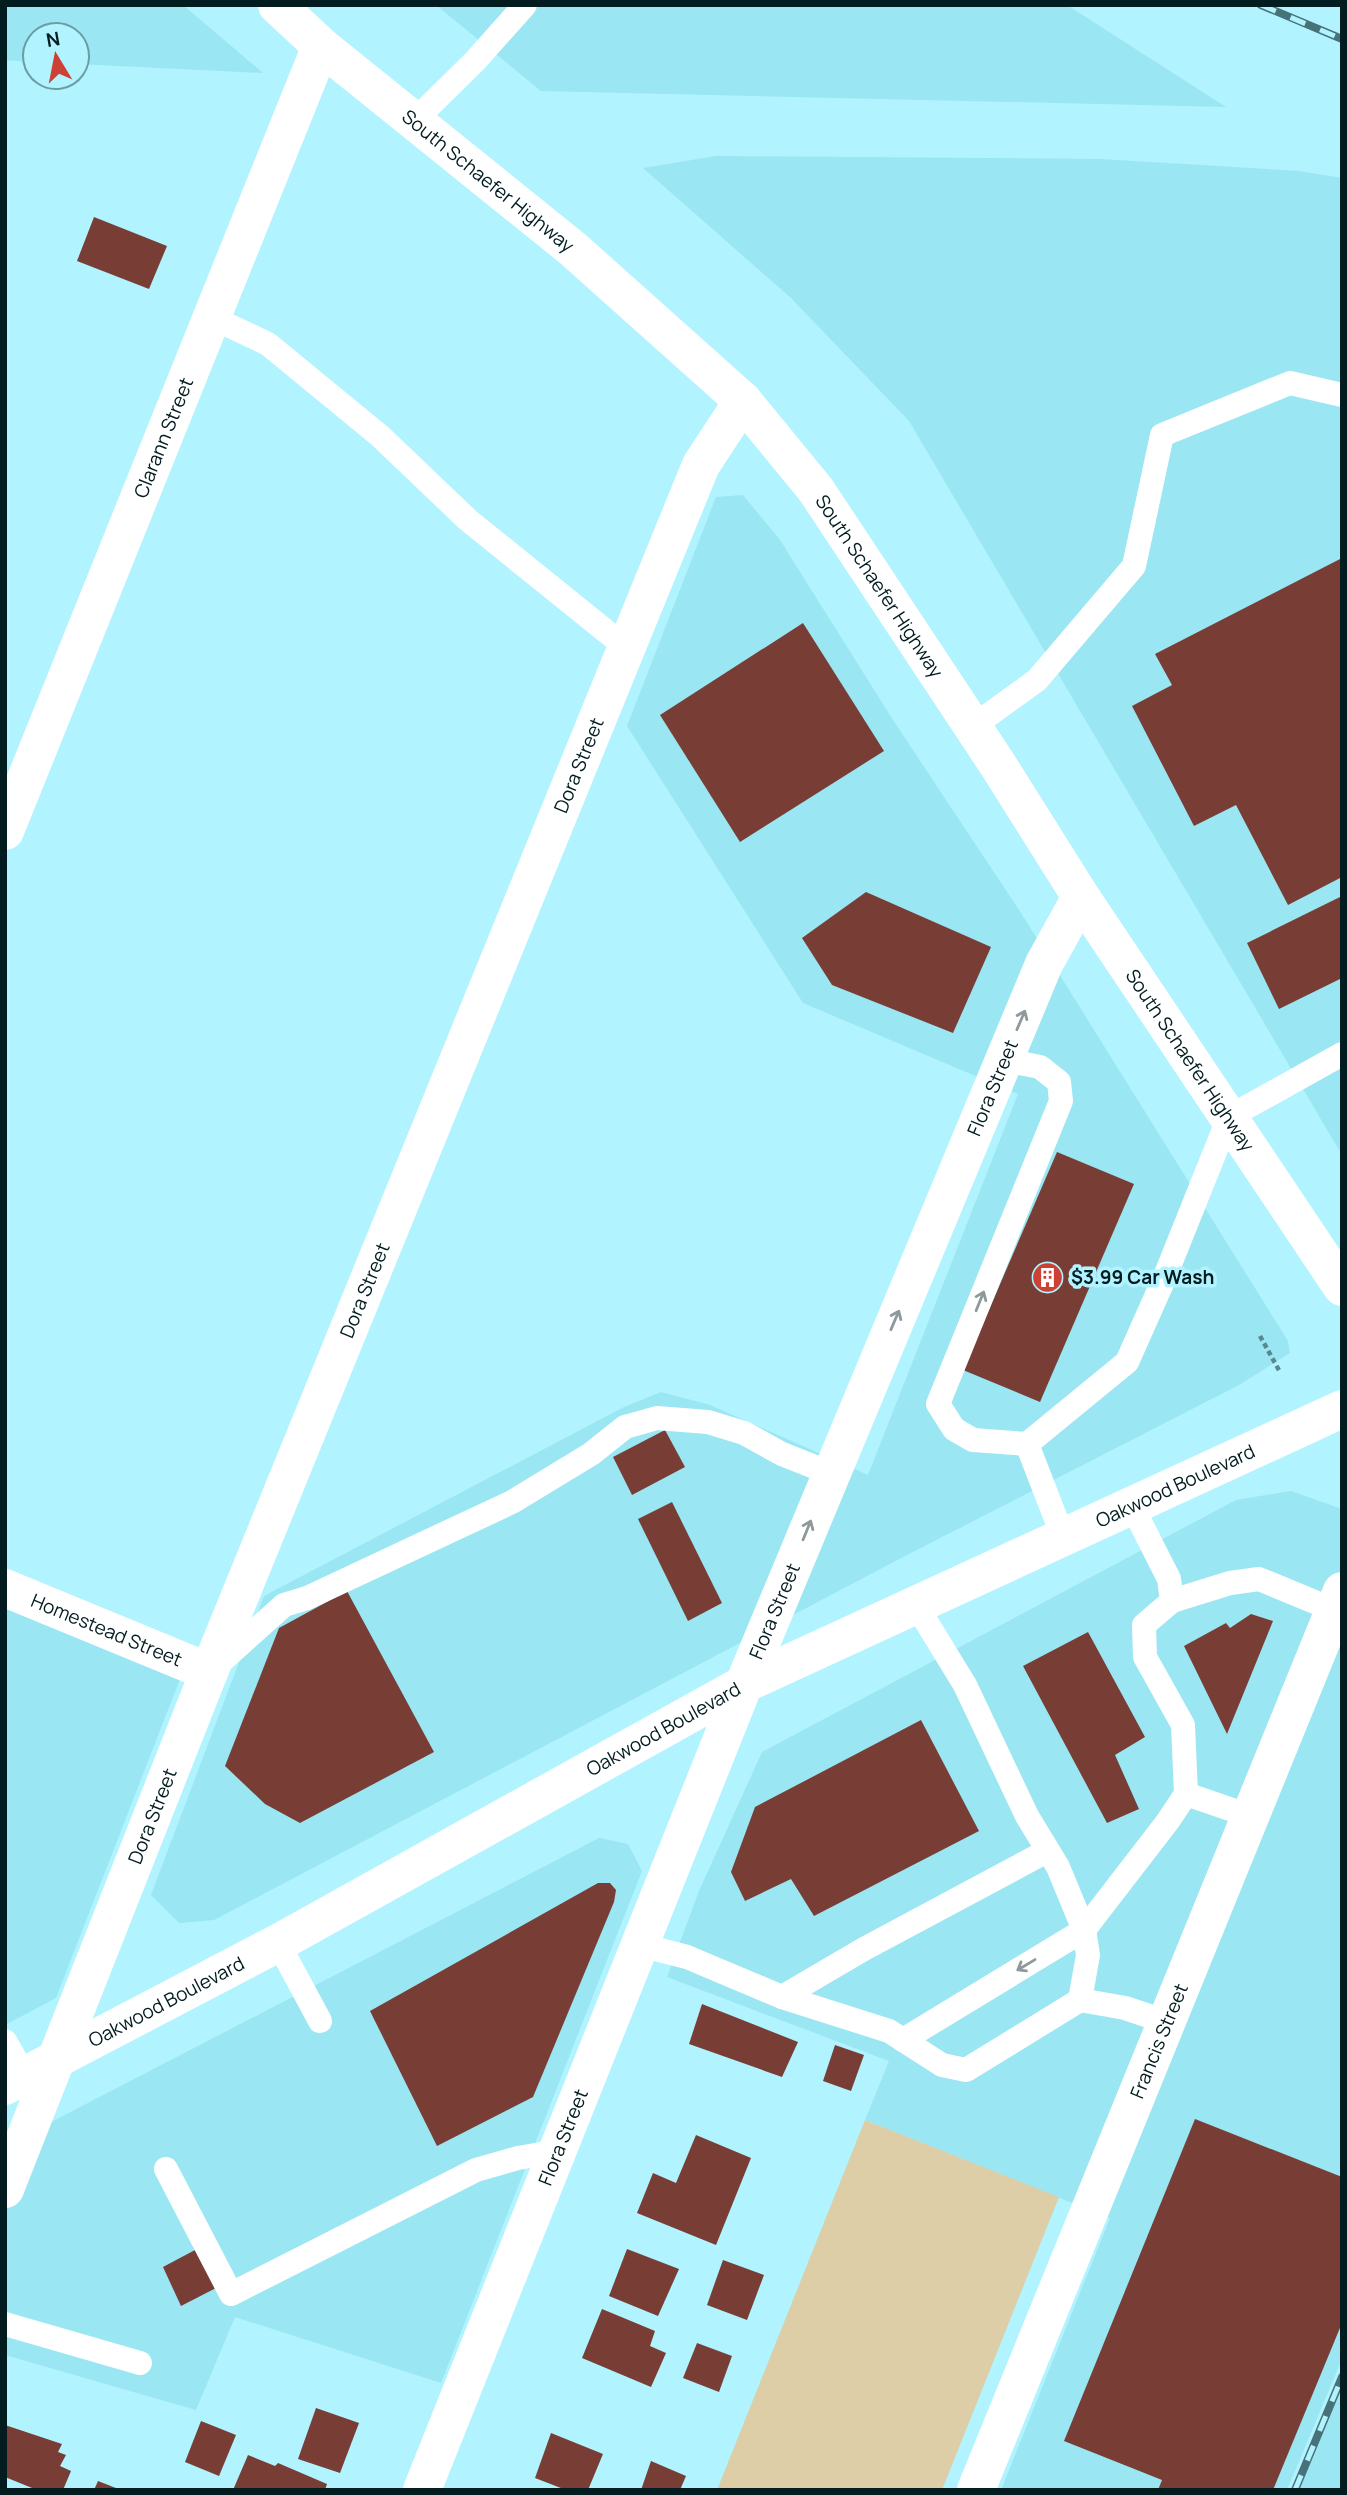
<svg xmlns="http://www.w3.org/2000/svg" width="1347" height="2495" font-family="Manrope,sans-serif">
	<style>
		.built { fill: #9ae6f3 }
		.green { fill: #decea7 }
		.building { fill: #783e36 }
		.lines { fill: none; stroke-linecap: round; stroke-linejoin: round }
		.path { stroke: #5a8890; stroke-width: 4.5; stroke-dasharray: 5 3.5; stroke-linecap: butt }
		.lane { stroke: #fff; stroke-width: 24 }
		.street { stroke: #fff; stroke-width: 38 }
		.secondary { stroke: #fff; stroke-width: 38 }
		.rail-casing { stroke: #487279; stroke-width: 8 }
		.rail { stroke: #b1f3fe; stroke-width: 5; stroke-dasharray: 16; stroke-linecap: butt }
		.oneway { stroke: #8d999b }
		.labels { text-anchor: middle; stroke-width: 7; stroke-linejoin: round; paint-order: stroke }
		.street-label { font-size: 19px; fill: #021c20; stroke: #b1f3fe }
		.poi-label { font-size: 19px; font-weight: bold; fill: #021c20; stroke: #b1f3fe; text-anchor: start }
	</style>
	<rect width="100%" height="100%" fill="#b1f3fe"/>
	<g class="built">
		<path d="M 5,5 L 183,5 L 263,73 L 77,64 L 77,35 L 35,35 L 35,62 L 5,60 Z"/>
		<path d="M 436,5 L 1067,5 L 1226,107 L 541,91 Z"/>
		<path d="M 716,156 L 1100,159 L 1299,171 L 1342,178 L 1342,1155 L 909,421 L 791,298 L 643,168 Z"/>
		<path d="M 743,495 L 780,540 L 893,720 L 1021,913 L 1288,1341 L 1290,1353 L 1239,1385 L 907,1555 L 214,1920 L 179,1923 L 151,1895 L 264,1596 L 624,1407 L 661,1392 L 710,1405 L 868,1475 L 1018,1094 L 803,1003 L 627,726 L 716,497 Z"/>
		<path d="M 1291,1491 L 1342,1509 L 1342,2359 L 1287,2490 L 1001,2490 L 1110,2218 L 865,2120 L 889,2061 L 667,1977 L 699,1891 L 762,1752 L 1236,1500 Z"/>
		<path d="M 5,1608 L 180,1679 L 56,1998 L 5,2025 Z"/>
		<path d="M 599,1838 L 628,1844 L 642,1871 L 441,2383 L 235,2317 L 196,2410 L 5,2355 L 5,2146 Z"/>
		<path d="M 1342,2377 L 1342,2490 L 1295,2490 L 1325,2417 Z"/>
	</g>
	<path class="green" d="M 865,2120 L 1059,2197 L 942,2490 L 717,2490 Z"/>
	<g class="building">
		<path d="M 94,217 L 167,246 L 149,289 L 77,261 Z"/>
		<path d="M 1342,558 L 1342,877 L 1288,905 L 1236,805 L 1194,826 L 1132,706 L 1172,685 L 1155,654 Z"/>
		<path d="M 803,623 L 884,751 L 740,842 L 660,715 Z"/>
		<path d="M 866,892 L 991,947 L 953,1033 L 832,985 L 802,938 Z"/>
		<path d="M 1342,896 L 1342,978 L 1279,1009 L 1247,943 Z"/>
		<path d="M 1057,1152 L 1134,1184 L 1040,1402 L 963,1370 Z"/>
		<path d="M 665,1430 L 685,1467 L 632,1495 L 613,1457 Z"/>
		<path d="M 672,1502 L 722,1603 L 688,1621 L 638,1519 Z"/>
		<path d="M 347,1591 L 434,1752 L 300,1823 L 265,1804 L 225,1766 L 279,1628 Z"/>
		<path d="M 1251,1614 L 1273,1621 L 1227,1734 L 1184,1646 L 1226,1623 L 1230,1628 Z"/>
		<path d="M 1088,1632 L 1145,1737 L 1115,1755 L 1139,1809 L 1107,1823 L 1023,1666 Z"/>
		<path d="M 921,1720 L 979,1831 L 814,1916 L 791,1879 L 745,1901 L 731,1872 L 755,1807 Z"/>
		<path d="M 598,1883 L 610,1883 L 616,1890 L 614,1902 L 533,2097 L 437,2146 L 370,2011 Z"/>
		<path d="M 702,2004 L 798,2042 L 782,2077 L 689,2044 Z"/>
		<path d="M 835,2045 L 864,2055 L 851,2091 L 823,2081 Z"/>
		<path d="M 1195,2119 L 1342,2177 L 1342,2323 L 1273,2490 L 1158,2490 L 1162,2480 L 1064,2441 Z"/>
		<path d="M 696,2135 L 751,2158 L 716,2245 L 637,2213 L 653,2173 L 676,2183 Z"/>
		<path d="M 627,2249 L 679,2269 L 658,2316 L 609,2296 Z"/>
		<path d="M 195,2250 L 216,2288 L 181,2306 L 163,2267 Z"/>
		<path d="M 723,2260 L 764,2275 L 747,2320 L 707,2305 Z"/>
		<path d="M 602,2309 L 655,2331 L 650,2346 L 666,2353 L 651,2387 L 582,2358 Z"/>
		<path d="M 697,2343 L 732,2356 L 719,2392 L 683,2378 Z"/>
		<path d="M 316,2408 L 359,2423 L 340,2473 L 298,2459 Z"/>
		<path d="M 201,2421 L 236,2435 L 219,2476 L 185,2462 Z"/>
		<path d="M 5,2425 L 62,2444 L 58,2452 L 66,2455 L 60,2466 L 71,2471 L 63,2490 L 37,2490 L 5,2477 Z"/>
		<path d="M 551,2433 L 603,2454 L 588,2490 L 566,2490 L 535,2478 Z"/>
		<path d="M 248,2455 L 275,2466 L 278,2463 L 327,2484 L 325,2490 L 233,2490 Z"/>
		<path d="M 651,2461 L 686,2476 L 680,2490 L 641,2490 Z"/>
		<path d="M 98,2481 L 121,2490 L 94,2490 Z"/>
	</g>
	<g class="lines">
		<path class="path" d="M 1260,1336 L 1280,1372"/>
		<g class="lane">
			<path d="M 414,121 L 475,61 L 525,5"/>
			<path d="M 213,318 L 268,344 L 380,436 L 468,520 L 628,649"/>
			<path d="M 972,727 L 1037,680 L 1134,566 L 1162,435 L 1290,383 L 1342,395"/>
			<path d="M 1004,1060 L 1040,1067 L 1059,1082 L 1061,1101 L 938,1404 L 954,1429 L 973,1440 L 1027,1444"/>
			<path d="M 1063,1537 L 1027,1444 L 1127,1362 L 1164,1279 L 1229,1117 L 1342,1054"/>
			<path d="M 1172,1601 L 1230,1583 L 1259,1579 L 1334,1610"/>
			<path d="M 916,1605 L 965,1685 L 1027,1816 L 1058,1867 L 1084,1930 L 1088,1955 L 1080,2000"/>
			<path d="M 217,1665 L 284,1605 L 307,1598 L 512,1502 L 591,1454 L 625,1427 L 657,1418 L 708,1422 L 744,1433 L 782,1454 L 830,1473"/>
			<path d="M 1186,1794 L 1250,1816"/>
			<path d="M 278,1943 L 320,2021"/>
			<path d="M 640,1945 L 687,1957 L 782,1997 L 889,2031 L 942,2065 L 966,2070 L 1080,2000 L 1125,2008 L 1167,2022"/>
			<path d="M 782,1997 L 864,1949 L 1047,1851"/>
			<path d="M 903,2040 L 1084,1930 L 1168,1821 L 1186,1794 L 1183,1725 L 1145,1657 L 1144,1625 L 1172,1601 L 1169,1579 L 1132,1506"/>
			<path d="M 5,2041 L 25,2076"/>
			<path d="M 166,2169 L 231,2294 L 476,2170 L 518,2158 L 558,2151"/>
			<path d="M 5,2324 L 140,2363"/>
		</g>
		<g class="street">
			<path id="s1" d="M 5,831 L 321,46"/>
			<path id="s2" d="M 5,1588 L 209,1672"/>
			<path id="s3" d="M 5,2189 L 209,1672 L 701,465 L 743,401"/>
			<path id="s4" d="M 422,2490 L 744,1684 L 1044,964 L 1081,897"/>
			<path id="s5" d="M 976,2490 L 1342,1591"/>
		</g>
		<g class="secondary">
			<path id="s6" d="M 277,5 L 321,46 L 573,249 L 743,401 L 816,490 L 998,765 L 1081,897 L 1342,1287"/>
			<path id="s7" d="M 5,2086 L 278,1943 L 744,1684 L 1342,1409"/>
		</g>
		<defs>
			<g id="rail">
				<path d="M 1261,5 L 1342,39"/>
				<path d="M 1295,2490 L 1342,2377"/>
			</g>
		</defs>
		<use href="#rail" class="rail-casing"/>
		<use href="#rail" class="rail"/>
	</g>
	<defs><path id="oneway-shaft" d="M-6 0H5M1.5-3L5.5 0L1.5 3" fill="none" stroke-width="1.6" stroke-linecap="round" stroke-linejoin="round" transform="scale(1.75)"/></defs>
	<g class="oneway">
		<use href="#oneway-shaft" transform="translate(1021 1020) rotate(-67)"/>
		<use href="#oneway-shaft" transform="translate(980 1301) rotate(-68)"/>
		<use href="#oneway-shaft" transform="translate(895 1320) rotate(-67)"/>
		<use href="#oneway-shaft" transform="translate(807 1530) rotate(-68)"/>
		<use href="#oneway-shaft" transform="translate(1026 1965) rotate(149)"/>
	</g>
	<defs>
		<symbol id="building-disc" viewBox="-11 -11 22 22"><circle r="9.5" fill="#cd4034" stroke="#b1f3fe"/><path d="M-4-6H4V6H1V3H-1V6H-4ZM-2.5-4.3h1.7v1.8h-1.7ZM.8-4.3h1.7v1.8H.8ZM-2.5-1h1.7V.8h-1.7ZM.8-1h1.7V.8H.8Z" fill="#fff"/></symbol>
	</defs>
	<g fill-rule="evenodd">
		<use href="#building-disc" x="1030" y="1260" width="35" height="35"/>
	</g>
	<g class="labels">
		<g class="street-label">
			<text dy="7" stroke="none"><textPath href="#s6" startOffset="275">South Schaefer Highway</textPath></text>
			<text dy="7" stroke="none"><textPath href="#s1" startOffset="424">Clarann Street</textPath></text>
			<text dy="7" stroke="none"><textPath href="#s6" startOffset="842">South Schaefer Highway</textPath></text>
			<text dy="7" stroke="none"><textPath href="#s3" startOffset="1535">Dora Street</textPath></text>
			<text dy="7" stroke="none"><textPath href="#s6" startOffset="1409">South Schaefer Highway</textPath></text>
			<text dy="7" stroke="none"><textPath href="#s4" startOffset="1514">Flora Street</textPath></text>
			<text dy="7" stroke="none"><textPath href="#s3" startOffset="968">Dora Street</textPath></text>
			<text dy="7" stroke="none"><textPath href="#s7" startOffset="1316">Oakwood Boulevard</textPath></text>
			<text dy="7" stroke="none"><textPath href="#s4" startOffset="947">Flora Street</textPath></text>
			<text dy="7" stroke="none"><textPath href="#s2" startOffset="110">Homestead Street</textPath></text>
			<text dy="7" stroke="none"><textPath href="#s7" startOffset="749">Oakwood Boulevard</textPath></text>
			<text dy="7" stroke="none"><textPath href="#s3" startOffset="401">Dora Street</textPath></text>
			<text dy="7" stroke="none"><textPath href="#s7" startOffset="182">Oakwood Boulevard</textPath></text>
			<text dy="7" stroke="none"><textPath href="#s5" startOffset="485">Francis Street</textPath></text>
			<text dy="7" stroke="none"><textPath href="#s4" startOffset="380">Flora Street</textPath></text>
		</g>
		<g class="poi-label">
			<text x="1071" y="1284">$3.99 Car Wash</text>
		</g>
	</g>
	<rect width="1347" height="2495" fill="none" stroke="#021c20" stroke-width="14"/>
	<g transform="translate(56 56) rotate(350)"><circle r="33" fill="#b1f3fe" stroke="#6b9da5" stroke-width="2"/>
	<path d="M0-5L12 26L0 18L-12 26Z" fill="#cd4034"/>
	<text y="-10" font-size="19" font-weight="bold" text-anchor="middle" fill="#021c20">N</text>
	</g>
</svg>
